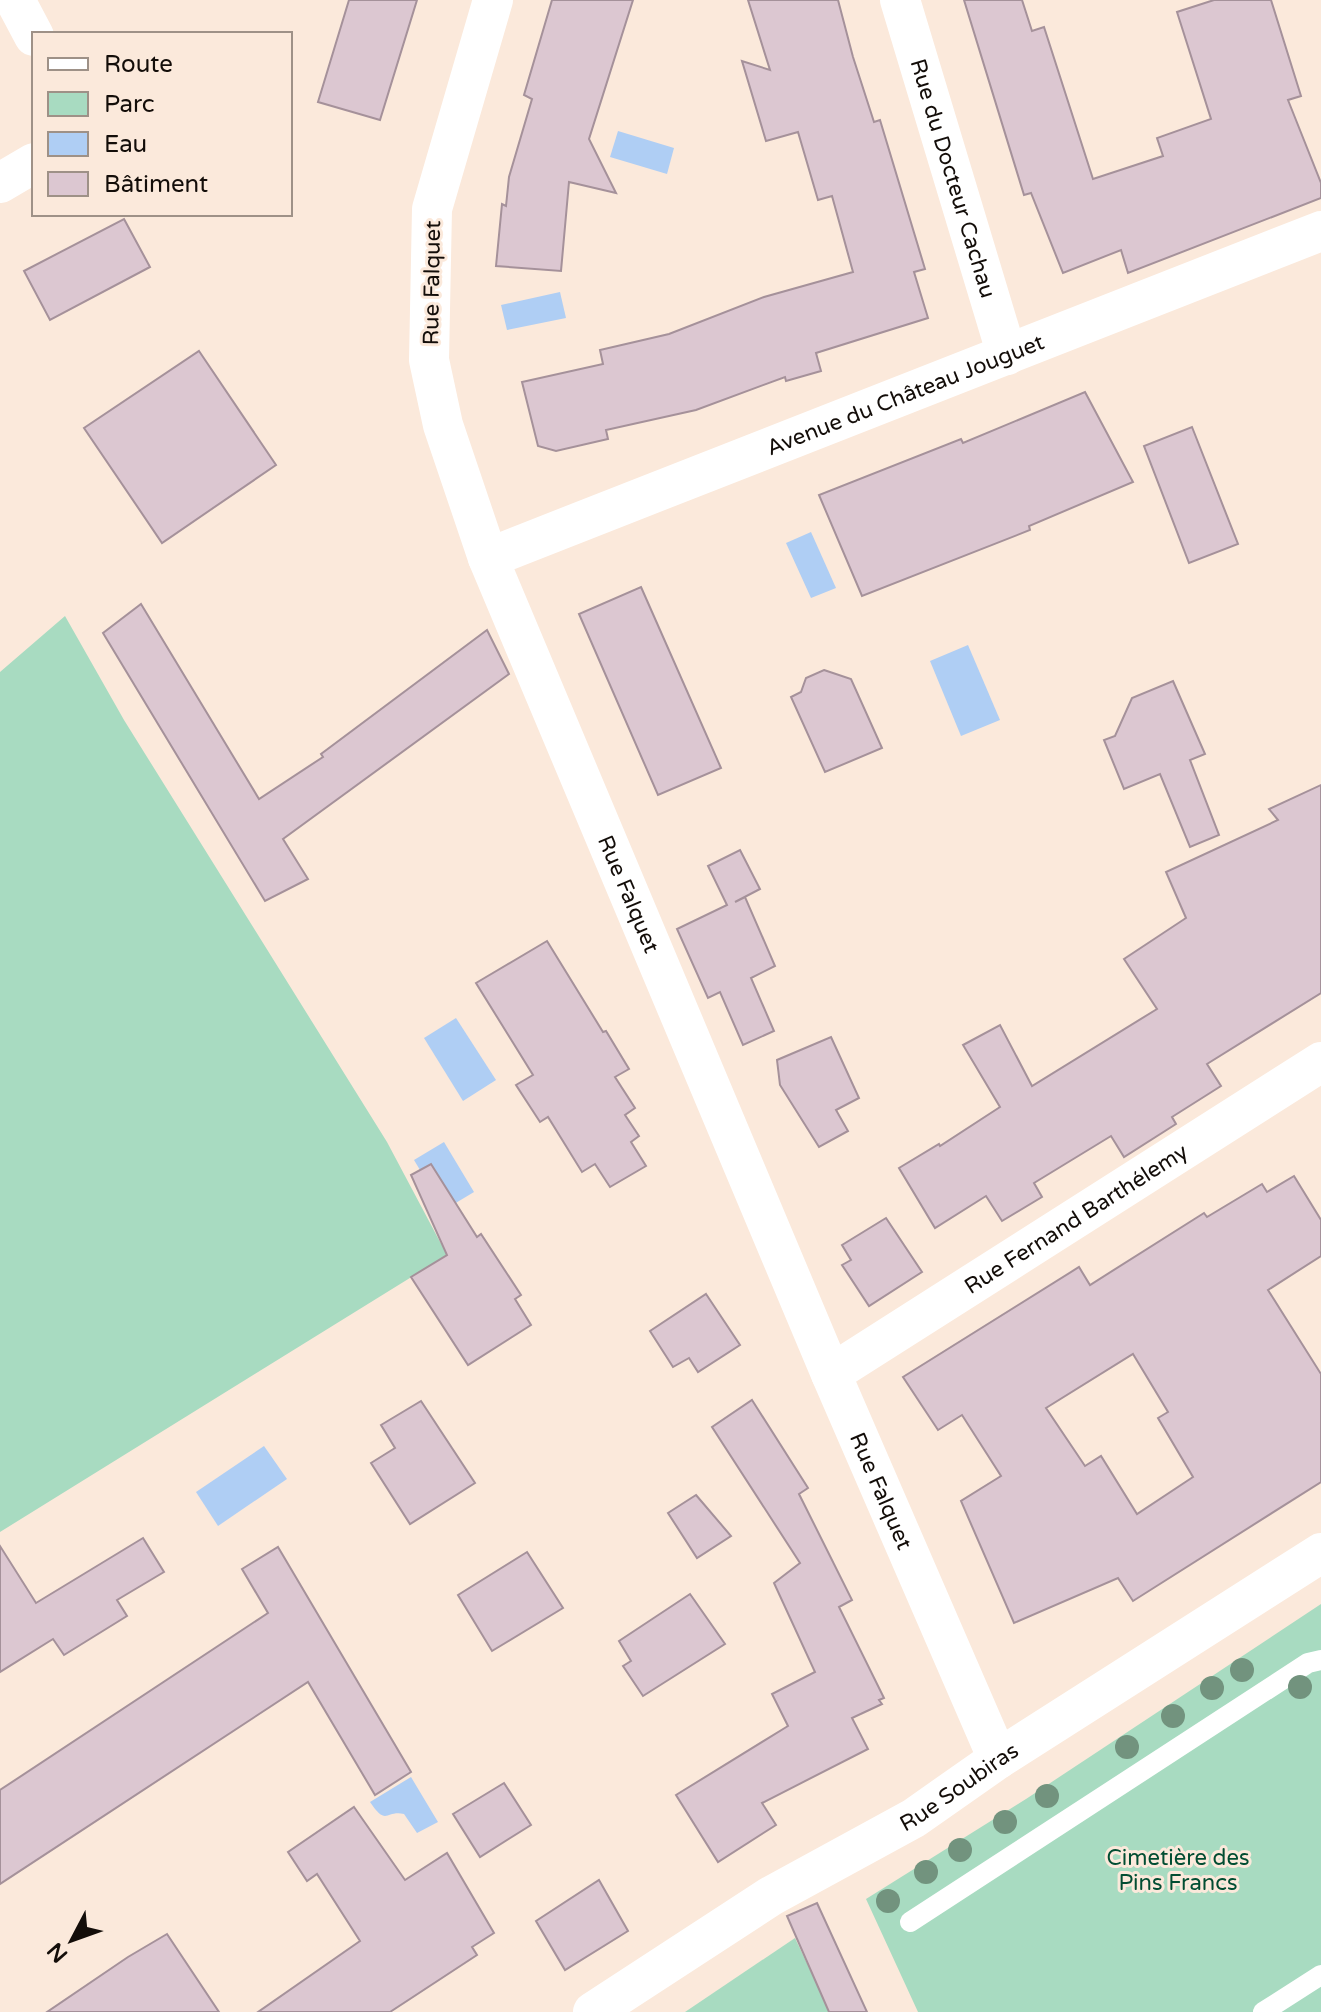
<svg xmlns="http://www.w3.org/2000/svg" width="1321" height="2012" font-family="'Varela Round',sans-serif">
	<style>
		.green { fill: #a8dbc1 }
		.water { fill: #afcef4 }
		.building { fill: #dcc7d1; stroke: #a5919a; stroke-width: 2; fill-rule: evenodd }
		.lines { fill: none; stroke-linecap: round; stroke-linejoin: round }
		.service { stroke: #fff; stroke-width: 20 }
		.minor { stroke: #fff; stroke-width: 40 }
		.tree { fill: #72937e }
		.labels { text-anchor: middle; stroke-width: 6; stroke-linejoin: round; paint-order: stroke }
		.street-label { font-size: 22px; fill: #130d09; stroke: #fbe9db }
		.park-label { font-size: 22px; fill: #014d32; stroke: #fbe9db }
	</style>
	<rect width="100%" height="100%" fill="#fbe9db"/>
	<g class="green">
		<path d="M 65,616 L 124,720 L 387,1142 L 447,1255 L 0,1532 L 0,672 Z"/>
		<path d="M 1321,1604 L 1321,2012 L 918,2012 L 866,1899 L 1026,1799 Z"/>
		<path d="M 795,1938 L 830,2012 L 685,2012 Z"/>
	</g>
	<g class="water">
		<path d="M 618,131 L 674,148 L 667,174 L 610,157 Z"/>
		<path d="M 560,292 L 566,318 L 507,330 L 501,305 Z"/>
		<path d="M 811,532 L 836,588 L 811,598 L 786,543 Z"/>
		<path d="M 968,645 L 1000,720 L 961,736 L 930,661 Z"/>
		<path d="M 456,1018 L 496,1080 L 463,1101 L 424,1038 Z"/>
		<path d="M 444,1142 L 474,1192 L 444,1210 L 414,1160 Z"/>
		<path d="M 264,1446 L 287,1479 L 218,1526 L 196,1492 Z"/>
		<path d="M 411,1777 L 438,1822 L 417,1833 L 404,1814 C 385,1810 387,1827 370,1802 Z"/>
	</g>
	<g class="building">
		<path d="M 349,0 L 417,0 L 380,120 L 318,102 Z"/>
		<path d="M 552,0 L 633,0 L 589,139 L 616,193 L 569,182 L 561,271 L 496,266 L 502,204 L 506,206 L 509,177 L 532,99 L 524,95 Z"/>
		<path d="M 748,0 L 838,0 L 853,57 L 874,122 L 880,120 L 925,269 L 914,272 L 928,318 L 816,353 L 821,371 L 786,381 L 785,377 L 696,410 L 606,430 L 608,439 L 556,451 L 538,446 L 522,382 L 603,364 L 600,350 L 669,334 L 764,297 L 853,272 L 832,196 L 818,200 L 798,132 L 766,141 L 742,61 L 770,70 Z"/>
		<path d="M 964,0 L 1022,0 L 1032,31 L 1044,27 L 1093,179 L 1163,156 L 1157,138 L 1211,119 L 1177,12 L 1214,0 L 1271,0 L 1301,96 L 1288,100 L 1321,183 L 1321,198 L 1128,273 L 1121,250 L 1063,273 L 1031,193 L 1024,195 Z"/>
		<path d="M 124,219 L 150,267 L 50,320 L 24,271 Z"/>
		<path d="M 199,351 L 276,465 L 162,543 L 84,428 Z"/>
		<path d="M 1085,392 L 1133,482 L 1029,526 L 1030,530 L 862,596 L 819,495 L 961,439 L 963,443 Z"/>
		<path d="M 1192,427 L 1238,544 L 1189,563 L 1144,446 Z"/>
		<path d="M 641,587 L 721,768 L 658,795 L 579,614 Z"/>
		<path d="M 141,604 L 259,799 L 323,757 L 321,754 L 487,630 L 509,674 L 283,839 L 308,879 L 265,901 L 103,633 Z"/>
		<path d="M 824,670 L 851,679 L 882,748 L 825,772 L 791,697 L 801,692 L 806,678 Z"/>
		<path d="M 1173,681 L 1205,754 L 1190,760 L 1219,835 L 1190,847 L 1160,774 L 1124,789 L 1104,740 L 1115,736 L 1132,698 Z"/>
		<path d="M 1321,785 L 1321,993 L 1207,1064 L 1221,1086 L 1172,1117 L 1176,1124 L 1124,1157 L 1111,1136 L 1034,1183 L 1042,1197 L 1002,1221 L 986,1196 L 935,1228 L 899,1168 L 939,1144 L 940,1146 L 1000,1107 L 963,1045 L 1000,1025 L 1032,1086 L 1157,1009 L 1124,959 L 1186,918 L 1166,872 L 1278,820 L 1269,809 Z"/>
		<path d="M 740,850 L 760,889 L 735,902 L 745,897 L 775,966 L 751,978 L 774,1031 L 743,1045 L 720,992 L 708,998 L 677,929 L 727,905 L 708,866 Z"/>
		<path d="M 547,941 L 603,1032 L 606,1031 L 629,1069 L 615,1077 L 635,1108 L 625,1115 L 639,1136 L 631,1142 L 646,1166 L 610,1187 L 595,1164 L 582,1172 L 548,1117 L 540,1122 L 516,1085 L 533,1075 L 476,983 Z"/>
		<path d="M 831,1037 L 859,1098 L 836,1110 L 848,1131 L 819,1147 L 780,1085 L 777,1060 Z"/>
		<path d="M 431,1164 L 477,1237 L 481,1234 L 521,1295 L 515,1299 L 531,1325 L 468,1365 L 411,1277 L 447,1255 L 411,1175 Z"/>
		<path d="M 1294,1176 L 1321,1220 L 1321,1256 L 1268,1290 L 1321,1374 L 1321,1482 L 1133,1601 L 1118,1578 L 1014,1623 L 961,1501 L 1001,1476 L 962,1415 L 938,1430 L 903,1377 L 1079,1267 L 1090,1285 L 1204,1213 L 1207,1217 L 1262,1184 L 1267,1192 ZM 1133,1354 L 1168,1412 L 1158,1418 L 1193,1477 L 1137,1514 L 1101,1456 L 1085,1466 L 1046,1408 Z"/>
		<path d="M 886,1218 L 922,1272 L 869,1306 L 842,1265 L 851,1260 L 842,1245 Z"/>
		<path d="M 706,1294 L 740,1345 L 698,1372 L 689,1358 L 673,1367 L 650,1331 Z"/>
		<path d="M 752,1400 L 808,1488 L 799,1494 L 852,1600 L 839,1607 L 884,1698 L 879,1700 L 882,1704 L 852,1718 L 868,1749 L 762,1803 L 776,1825 L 718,1862 L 676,1795 L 788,1726 L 772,1694 L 815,1672 L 774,1583 L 800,1563 L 712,1427 Z"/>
		<path d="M 421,1401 L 475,1483 L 410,1524 L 371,1463 L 395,1448 L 381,1425 Z"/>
		<path d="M 696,1495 L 731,1536 L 697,1558 L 668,1513 Z"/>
		<path d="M 143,1538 L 164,1572 L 117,1600 L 127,1616 L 64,1655 L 53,1639 L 0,1672 L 0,1546 L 36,1603 Z"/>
		<path d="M 278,1547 L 411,1772 L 375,1795 L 308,1682 L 0,1884 L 0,1790 L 268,1613 L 242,1569 Z"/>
		<path d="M 527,1552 L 563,1608 L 492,1651 L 458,1595 Z"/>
		<path d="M 690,1594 L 725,1644 L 643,1696 L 623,1666 L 631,1661 L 619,1641 Z"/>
		<path d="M 504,1783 L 531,1825 L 480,1857 L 453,1814 Z"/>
		<path d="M 354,1807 L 405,1880 L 447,1853 L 494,1933 L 472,1947 L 477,1955 L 390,2012 L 258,2012 L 360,1941 L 317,1874 L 307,1881 L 288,1852 Z"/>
		<path d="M 599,1880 L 628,1931 L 565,1970 L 536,1921 Z"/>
		<path d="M 817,1903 L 867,2012 L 829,2012 L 787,1916 Z"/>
		<path d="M 167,1934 L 219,2012 L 47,2012 L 128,1957 Z"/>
	</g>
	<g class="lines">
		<g class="service">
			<path d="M 910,1922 L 1308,1663 L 1321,1660"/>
			<path d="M 1263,2012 L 1321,1975"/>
		</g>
		<g class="minor">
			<path d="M 15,0 L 34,36"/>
			<path id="s1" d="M 493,0 L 432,209 L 429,360 L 443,425 L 488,558 L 831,1374 L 998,1759"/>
			<path id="s2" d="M 900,0 L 1007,355"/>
			<path d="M 0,183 L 34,163"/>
			<path id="s3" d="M 488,558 L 1321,231"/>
			<path id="s4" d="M 831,1374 L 1321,1062"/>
			<path id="s5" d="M 593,2012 L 771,1896 L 914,1818 L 998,1759 L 1321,1553"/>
		</g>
	</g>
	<g class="tree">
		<circle cx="1242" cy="1670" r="12"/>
		<circle cx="1300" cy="1687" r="12"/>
		<circle cx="1212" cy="1688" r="12"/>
		<circle cx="1173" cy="1716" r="12"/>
		<circle cx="1127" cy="1747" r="12"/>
		<circle cx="1047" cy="1796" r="12"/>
		<circle cx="1005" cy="1822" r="12"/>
		<circle cx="960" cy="1850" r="12"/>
		<circle cx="926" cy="1872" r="12"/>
		<circle cx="888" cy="1901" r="12"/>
	</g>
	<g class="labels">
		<g class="street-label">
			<text dy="8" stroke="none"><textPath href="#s2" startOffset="186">Rue du Docteur Cachau</textPath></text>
			<text transform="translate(431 283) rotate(-89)" y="8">Rue Falquet</text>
			<text dy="8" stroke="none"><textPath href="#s3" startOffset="448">Avenue du Château Jouguet</textPath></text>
			<text dy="8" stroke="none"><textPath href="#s1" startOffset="940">Rue Falquet</textPath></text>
			<text dy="8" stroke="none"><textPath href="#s4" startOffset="290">Rue Fernand Barthélemy</textPath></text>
			<text dy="8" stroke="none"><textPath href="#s1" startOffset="1588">Rue Falquet</textPath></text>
			<text dy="8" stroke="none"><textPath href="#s5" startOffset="430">Rue Soubiras</textPath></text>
		</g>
		<g class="park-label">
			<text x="1178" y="1865">Cimetière des<tspan x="1178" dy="25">Pins Francs</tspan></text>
		</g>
	</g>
	<rect x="32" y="32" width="260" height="184" fill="#fbe9db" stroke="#9e9187" stroke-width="2"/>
	<rect x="48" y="58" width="40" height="12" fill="#ffffff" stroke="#9e9187" stroke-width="2"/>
	<text x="104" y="72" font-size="24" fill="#130d09">Route</text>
	<rect x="48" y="92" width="40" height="24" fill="#a8dbc1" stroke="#9e9187" stroke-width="2"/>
	<text x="104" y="112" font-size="24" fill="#130d09">Parc</text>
	<rect x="48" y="132" width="40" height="24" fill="#afcef4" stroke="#9e9187" stroke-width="2"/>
	<text x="104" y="152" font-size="24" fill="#130d09">Eau</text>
	<rect x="48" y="172" width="40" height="24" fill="#dcc7d1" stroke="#9e9187" stroke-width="2"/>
	<text x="104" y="192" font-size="24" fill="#130d09">Bâtiment</text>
	<g transform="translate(72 1940) rotate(229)" stroke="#fbe9db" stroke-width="6" paint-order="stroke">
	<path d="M0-6L14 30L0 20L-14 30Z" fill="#130d09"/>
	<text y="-12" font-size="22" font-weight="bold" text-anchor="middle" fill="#130d09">N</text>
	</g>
</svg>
